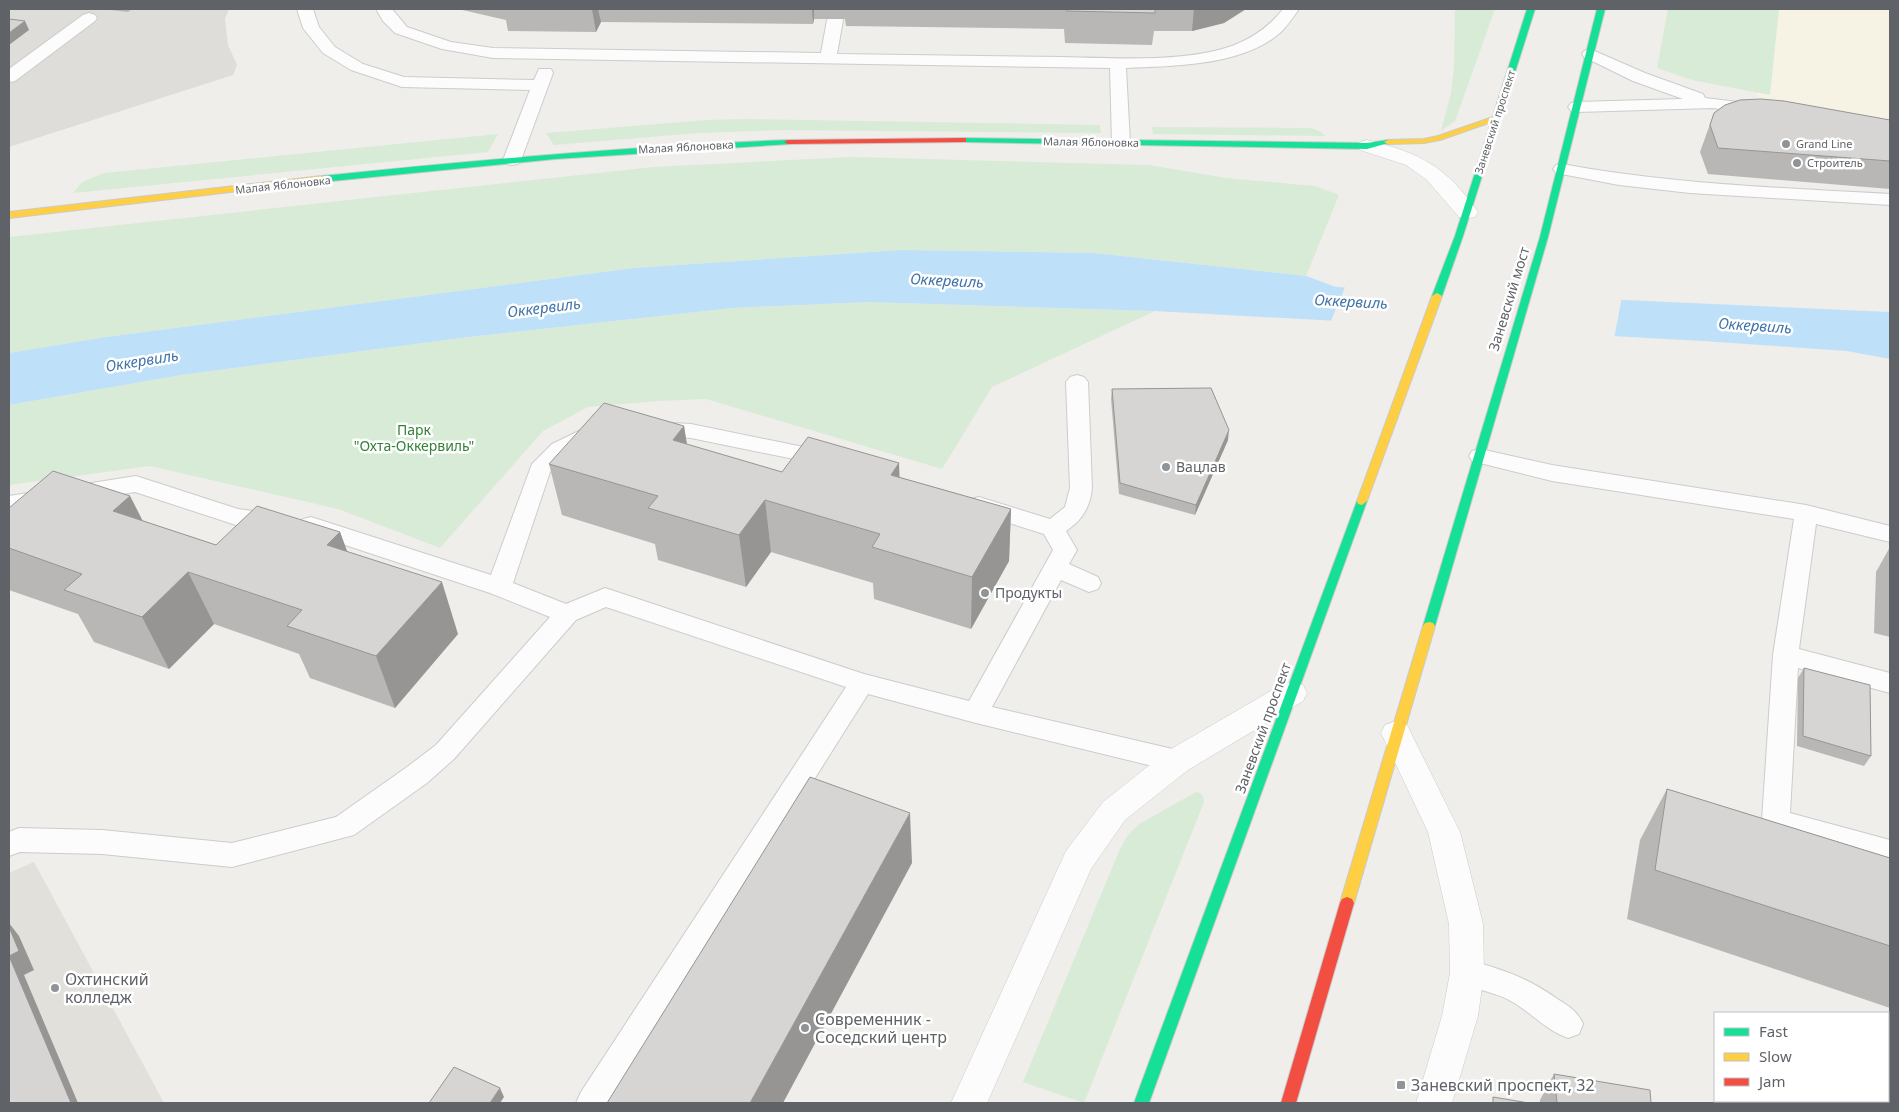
<svg xmlns="http://www.w3.org/2000/svg" width="1899" height="1112" font-family="'Noto Sans',sans-serif">
	<style>
		.commercial { fill: #f7f3e4 }
		.industrial { fill: #dfddda }
		.education { fill: #e2e0da }
		.green { fill: #d8ebd6 }
		.water { fill: #bfe0f9 }
		.pier { fill: #efeeea }
		.lines { fill: none; stroke-linecap: round; stroke-linejoin: round }
		.lane-casing { stroke: #cbcccc; stroke-width: 2 }
		.street-casing { stroke: #cbcccc; stroke-width: 1 }
		.fast-casing { stroke: #cacacb; stroke-width: 2 }
		.slow-casing { stroke: #cacacb; stroke-width: 2 }
		.jam-casing { stroke: #cacacb; stroke-width: 2 }
		.lane { fill: #fdfcfc; fill-rule: evenodd }
		.street { fill: #fdfcfc; fill-rule: evenodd }
		.fast { fill: #16e098; fill-rule: evenodd }
		.slow { fill: #ffcf43; fill-rule: evenodd }
		.jam { fill: #f24e42; fill-rule: evenodd }
		.wall { fill: #b8b7b5 }
		.shaded-wall { fill: #969594 }
		.building { fill: #d6d5d3; stroke: #969594 }
		.poi-dot { fill: #919496; stroke: #fff; stroke-width: 2 }
		.labels { text-anchor: middle; stroke-width: 5; stroke-linejoin: round; paint-order: stroke }
		.far-street-label { font-size: 11px; fill: #5f6368; stroke: #fff }
		.far-poi-label { font-size: 11px; fill: #5f6368; stroke: #fff; text-anchor: start }
		.street-label { font-size: 14px; fill: #5f6368; stroke: #fff }
		.park-label { font-size: 14px; fill: #348238; stroke: #fff }
		.poi-label { font-size: 14px; fill: #5f6368; stroke: #fff; text-anchor: start }
		.water-label { font-size: 15px; font-style: italic; fill: #4174aa; stroke: #fff }
		.near-poi-label { font-size: 16px; fill: #5f6368; stroke: #fff; text-anchor: start }
	</style>
	<rect width="100%" height="100%" fill="#efeeea"/>
	<path class="commercial" d="M 1763,9 L 1890,9 L 1890,141 L 1756,116 Z"/>
	<path class="industrial" d="M 9,9 L 229,9 L 225,19 L 228,45 L 237,65 L 233,75 L 9,147 Z"/>
	<path class="education" d="M 34,862 L 164,1103 L 9,1103 L 9,873 Z"/>
	<g class="green">
		<path d="M 1455,9 L 1495,9 L 1455,121 L 1441,131 L 1451,93 L 1454,67 Z"/>
		<path d="M 1668,9 L 1779,9 L 1770,95 L 1692,80 L 1657,68 Z"/>
		<path d="M 747,119 L 1100,125 L 1101,133 L 786,130 L 699,133 L 554,145 L 546,133 L 707,120 Z"/>
		<path d="M 1152,127 L 1311,128 L 1321,132 L 1325,136 L 1153,134 Z"/>
		<path d="M 498,134 L 488,152 L 73,193 L 82,182 L 104,173 Z"/>
		<path d="M 852,157 L 1149,165 L 1226,178 L 1315,186 L 1339,195 L 1306,276 L 1094,253 L 901,250 L 634,268 L 106,337 L 9,353 L 9,237 L 653,167 Z"/>
		<path d="M 868,302 L 1155,311 L 992,387 L 942,469 L 706,399 L 658,401 L 588,407 L 543,431 L 440,548 L 338,509 L 150,466 L 9,485 L 9,405 L 181,375 L 461,338 L 732,308 Z"/>
		<path d="M 1196,792 L 1202,794 L 1204,802 L 1084,1103 L 1023,1082 L 1120,849 L 1128,835 L 1139,824 Z"/>
	</g>
	<path class="water" d="M 901,250 L 1094,253 L 1306,276 L 1336,287 L 1890,312 L 1890,359 L 1847,351 L 1703,341 L 1155,311 L 868,302 L 732,308 L 461,338 L 181,375 L 9,405 L 9,353 L 106,337 L 634,268 Z"/>
	<path class="pier" d="M 1346,285 L 1622,296 L 1614,339 L 1330,323 Z"/>
	<g class="lines">
		<defs>
			<g id="lane">
				<path d="M 297,9 L 313,9 L 319,27 L 335,47 L 363,64 L 404,77 L 534,80 L 539,69 L 551,69 L 553,73 L 521,160 L 518,164 L 512,165 L 506,164 L 503,160 L 530,90 L 402,87 L 351,70 L 323,53 L 303,28 Z"/>
				<path d="M 376,9 L 392,9 L 407,27 L 451,42 L 493,48 L 821,53 L 827,20 L 829,17 L 841,17 L 843,20 L 837,54 C 912,55 987,56 1062,57 C 1113,58 1183,63 1232,46 C 1253,38 1269,27 1283,9 L 1299,9 C 1294,16 1288,25 1282,31 C 1245,66 1175,66 1126,68 L 1130,143 L 1127,147 L 1121,148 L 1115,147 L 1112,143 L 1110,68 L 493,58 L 442,49 L 395,33 L 383,21 Z"/>
				<path d="M 89,13 L 95,15 L 97,18 L 95,21 L 15,81 L 9,82 L 9,69 L 83,15 Z"/>
				<path d="M 1590,49 L 1645,73 L 1703,94 L 1705,98 L 1755,104 L 1761,105 L 1764,109 L 1761,113 L 1755,114 L 1713,108 L 1577,112 L 1571,111 L 1568,107 L 1571,103 L 1577,102 L 1683,99 L 1633,81 L 1584,57 L 1582,54 L 1584,51 Z"/>
				<path d="M 1562,164 C 1670,184 1780,188 1890,194 L 1890,205 L 1690,193 L 1619,185 L 1556,173 L 1553,169 L 1556,165 Z"/>
				<path d="M 1077,375 L 1084,377 L 1088,382 L 1092,488 C 1090,508 1082,520 1066,531 L 1077,550 L 1069,564 L 1098,577 L 1101,583 L 1098,589 L 1089,592 L 1061,580 L 992,707 L 1177,750 L 1186,753 L 1190,761 L 1186,769 L 1177,772 L 976,723 L 868,694 L 610,1103 L 576,1103 L 581,1092 L 846,687 L 606,607 L 576,620 L 454,759 L 427,783 L 354,835 L 232,867 L 102,854 L 20,852 L 9,856 L 9,832 L 19,828 L 102,830 L 232,843 L 336,817 L 407,767 L 436,745 L 550,617 L 490,593 L 303,531 L 299,525 L 303,519 L 311,517 L 491,575 L 532,464 L 552,444 L 585,428 L 593,426 L 601,428 L 604,433 L 601,438 L 568,454 L 550,472 L 513,583 L 566,604 L 605,588 L 864,674 L 969,701 L 1053,550 L 1044,534 L 971,511 L 968,505 L 971,499 L 979,497 L 1050,519 L 1065,507 L 1070,488 L 1066,382 L 1070,377 Z"/>
				<path d="M 654,422 L 691,424 L 828,452 L 836,454 L 839,459 L 836,464 L 828,466 L 691,438 L 646,434 L 643,429 L 646,424 Z"/>
				<path d="M 1480,449 L 1552,465 L 1806,505 L 1890,526 L 1890,542 L 1816,524 L 1799,649 L 1890,673 L 1890,693 L 1798,668 L 1790,813 L 1890,840 L 1890,864 L 1776,831 L 1766,828 L 1762,820 L 1773,655 L 1794,519 L 1552,481 L 1472,461 L 1469,456 L 1472,451 Z"/>
				<path d="M 136,476 L 238,509 L 283,515 L 287,521 L 283,527 L 275,529 L 236,525 L 135,492 L 9,512 L 9,496 Z"/>
				<path d="M 1467,960 C 1503,969 1528,978 1559,1000 C 1570,1007 1578,1012 1583,1024 L 1579,1034 L 1568,1038 C 1548,1031 1533,1015 1516,1004 C 1498,992 1476,990 1456,982 L 1452,973 L 1456,964 Z"/>
			</g>
			<g id="street">
				<path d="M 1367,140 C 1420,153 1446,166 1478,212 L 1475,217 L 1467,218 L 1459,217 L 1427,180 L 1406,165 L 1360,150 L 1357,146 L 1360,142 Z"/>
				<path d="M 1292,682 L 1303,685 L 1307,693 L 1303,701 L 1188,770 L 1125,820 L 1091,869 L 987,1103 L 951,1103 L 1066,851 L 1103,802 L 1166,752 L 1281,685 Z"/>
				<path d="M 1396,721 L 1407,725 L 1460,832 L 1483,924 L 1484,973 L 1478,1016 L 1452,1103 L 1416,1103 L 1442,1016 L 1450,973 L 1449,924 L 1428,832 L 1381,733 L 1385,725 Z"/>
			</g>
			<g id="fast">
				<path d="M 1527,9 L 1535,9 L 1463,236 L 1442,296 L 1440,298 L 1434,298 L 1432,296 L 1455,236 Z"/>
				<path d="M 1597,9 L 1605,9 L 1548,237 L 1435,626 L 1433,629 L 1425,629 L 1423,626 L 1540,237 Z"/>
				<path d="M 960,138 L 1367,143 L 1388,140 L 1392,142 L 1367,149 L 963,142 L 960,142 Z"/>
				<path d="M 788,140 L 791,140 L 791,144 L 555,159 L 322,182 L 318,179 L 322,176 C 477,160 632,146 788,140 Z"/>
				<path d="M 1362,497 L 1367,501 L 1149,1103 L 1134,1103 L 1357,501 Z"/>
			</g>
			<g id="slow">
				<path d="M 1493,117 L 1500,119 L 1440,140 L 1424,143 L 1388,144 L 1384,142 L 1388,140 L 1424,139 L 1438,136 Z"/>
				<path d="M 322,176 L 326,179 L 325,181 L 9,218 L 9,212 Z"/>
				<path d="M 1437,293 L 1442,296 L 1367,501 L 1362,505 L 1358,504 L 1357,501 L 1432,296 Z"/>
				<path d="M 1429,622 L 1433,623 L 1435,626 L 1354,903 L 1352,907 L 1347,909 L 1342,907 L 1340,903 L 1423,626 L 1425,623 Z"/>
			</g>
			<g id="jam">
				<path d="M 963,138 L 966,138 L 966,142 L 788,144 L 784,142 L 788,140 Z"/>
				<path d="M 1347,897 L 1352,899 L 1354,903 L 1296,1103 L 1281,1103 L 1340,903 L 1342,899 Z"/>
			</g>
		</defs>
		<use href="#lane" class="lane-casing"/>
		<use href="#street" class="street-casing"/>
		<use href="#fast" class="fast-casing"/>
		<use href="#slow" class="slow-casing"/>
		<use href="#jam" class="jam-casing"/>
		<use href="#lane" class="lane"/>
		<use href="#street" class="street"/>
		<use href="#fast" class="fast"/>
		<use href="#slow" class="slow"/>
		<use href="#jam" class="jam"/>
	</g>
	<g class="wall">
		<path d="M 101,9 L 132,9 L 128,12 Z"/>
		<path d="M 458,9 L 1246,9 L 1224,23 L 1192,31 L 1154,31 L 1152,45 L 1065,43 L 1064,29 L 846,26 L 845,19 L 814,19 L 813,24 L 601,22 L 596,32 L 508,31 L 506,20 Z"/>
		<path d="M 1714,113 L 1890,120 L 1890,189 L 1708,174 L 1700,152 Z"/>
		<path d="M 1112,389 L 1228,440 L 1195,515 L 1119,494 L 1111,399 Z"/>
		<path d="M 684,426 L 687,445 L 782,472 L 899,463 L 899,477 L 1011,509 L 1009,561 L 971,629 L 874,599 L 873,583 L 771,552 L 746,587 L 658,560 L 655,544 L 562,515 L 549,464 Z"/>
		<path d="M 130,496 L 143,521 L 216,545 L 340,532 L 347,551 L 458,634 L 395,708 L 310,678 L 299,654 L 214,624 L 169,669 L 94,642 L 78,614 L 9,590 L 9,508 Z"/>
		<path d="M 1890,547 L 1890,637 L 1874,633 L 1876,572 Z"/>
		<path d="M 1804,668 L 1871,756 L 1864,766 L 1797,746 L 1798,678 Z"/>
		<path d="M 1667,789 L 1890,858 L 1890,1008 L 1627,919 L 1640,840 Z"/>
		<path d="M 1554,1074 L 1651,1103 L 1540,1103 L 1540,1100 Z"/>
	</g>
	<g class="shaded-wall">
		<path d="M 592,9 L 598,9 L 601,22 L 596,32 Z"/>
		<path d="M 812,9 L 814,9 L 814,19 L 813,24 Z"/>
		<path d="M 1194,9 L 1246,9 L 1224,23 L 1192,31 Z"/>
		<path d="M 25,21 L 29,30 L 9,45 L 9,33 Z"/>
		<path d="M 684,426 L 692,477 L 673,440 Z"/>
		<path d="M 1229,430 L 1228,440 L 1195,515 L 1196,505 Z"/>
		<path d="M 899,463 L 901,514 L 891,475 Z"/>
		<path d="M 130,496 L 156,548 L 113,511 Z"/>
		<path d="M 765,500 L 771,552 L 746,587 L 739,535 Z"/>
		<path d="M 1011,509 L 1009,561 L 971,629 L 972,577 Z"/>
		<path d="M 340,532 L 359,584 L 327,545 Z"/>
		<path d="M 188,572 L 214,624 L 169,669 L 142,617 Z"/>
		<path d="M 442,582 L 458,634 L 395,708 L 376,656 Z"/>
		<path d="M 910,813 L 912,863 L 783,1103 L 750,1103 Z"/>
		<path d="M 9,923 L 19,936 L 34,970 L 24,975 L 78,1103 L 71,1103 L 9,956 Z"/>
		<path d="M 500,1088 L 504,1097 L 500,1103 L 490,1103 Z"/>
	</g>
	<g class="building">
		<path d="M 1066,9 L 1155,9 L 1155,13 L 1067,11 Z"/>
		<path d="M 9,19 L 25,21 L 9,33 Z"/>
		<path d="M 1761,99 L 1784,101 L 1890,120 L 1890,161 L 1718,148 L 1710,125 L 1714,113 L 1725,105 L 1740,100 Z"/>
		<path d="M 1211,388 L 1229,430 L 1196,505 L 1120,483 L 1112,389 Z"/>
		<path d="M 604,403 L 684,426 L 673,440 L 782,472 L 808,437 L 899,463 L 891,475 L 1011,509 L 972,577 L 872,547 L 880,534 L 765,500 L 739,535 L 648,508 L 658,496 L 549,464 Z"/>
		<path d="M 53,471 L 130,496 L 113,511 L 216,545 L 257,506 L 340,532 L 327,545 L 442,582 L 376,656 L 287,626 L 302,610 L 188,572 L 142,617 L 64,590 L 82,574 L 9,548 L 9,508 Z"/>
		<path d="M 1804,668 L 1870,685 L 1871,756 L 1803,736 Z"/>
		<path d="M 810,777 L 910,813 L 750,1103 L 607,1103 Z"/>
		<path d="M 1667,789 L 1890,858 L 1890,946 L 1655,870 Z"/>
		<path d="M 9,927 L 19,951 L 9,956 L 71,1103 L 9,1103 Z"/>
		<path d="M 454,1067 L 500,1088 L 490,1103 L 429,1103 Z"/>
		<path d="M 1554,1074 L 1650,1090 L 1651,1103 L 1557,1103 Z"/>
		<path d="M 1493,1097 L 1529,1103 L 1493,1103 Z"/>
	</g>
	<g class="poi-dot">
		<circle cx="1786" cy="144" r="5"/>
		<circle cx="1797" cy="163" r="5"/>
		<circle cx="1166" cy="467" r="5"/>
		<circle cx="985" cy="593" r="5"/>
		<circle cx="55" cy="988" r="5"/>
		<circle cx="805" cy="1028" r="5"/>
		<rect x="1396" y="1080" width="10" height="10" rx="2.5"/>
	</g>
	<g class="labels">
		<g class="far-street-label">
			<text transform="translate(1495 122) rotate(-72)" y="4">Заневский проспект</text>
			<text transform="translate(1091 142) rotate(1)" y="4">Малая Яблоновка</text>
			<text transform="translate(686 147) rotate(-3)" y="4">Малая Яблоновка</text>
			<text transform="translate(283 185) rotate(-6)" y="4">Малая Яблоновка</text>
		</g>
		<g class="far-poi-label">
			<text x="1796" y="148">Grand Line</text>
			<text x="1807" y="167">Строитель</text>
		</g>
		<g class="street-label">
			<text transform="translate(1509 299) rotate(-73)" y="5">Заневский мост</text>
			<text transform="translate(1263 728) rotate(-70)" y="5">Заневский проспект</text>
		</g>
		<g class="park-label">
			<text x="414" y="435">Парк<tspan x="414" dy="16">"Охта-Оккервиль"</tspan></text>
		</g>
		<g class="poi-label">
			<text x="1176" y="472">Вацлав</text>
			<text x="995" y="598">Продукты</text>
		</g>
		<g class="water-label">
			<text transform="translate(947 281) rotate(3)" y="5">Оккервиль</text>
			<text transform="translate(1351 302) rotate(3)" y="5">Оккервиль</text>
			<text transform="translate(544 308) rotate(-7)" y="5">Оккервиль</text>
			<text transform="translate(1755 326) rotate(4)" y="5">Оккервиль</text>
			<text transform="translate(142 361) rotate(-9)" y="5">Оккервиль</text>
		</g>
		<g class="near-poi-label">
			<text x="65" y="985">Охтинский<tspan x="65" dy="18">колледж</tspan></text>
			<text x="815" y="1025">Современник -<tspan x="815" dy="18">Соседский центр</tspan></text>
			<text x="1411" y="1091">Заневский проспект, 32</text>
		</g>
	</g>
	<rect width="1899" height="1112" fill="none" stroke="#5f6368" stroke-width="20"/>
	<rect x="1714" y="1012" width="175" height="90" fill="#ffffff" stroke="#bfc1c3"/>
	<rect x="1724" y="1028" width="25" height="8" fill="#16e098" stroke="#bfc1c3"/>
	<text x="1759" y="1037" font-size="15" fill="#5f6368">Fast</text>
	<rect x="1724" y="1053" width="25" height="8" fill="#ffcf43" stroke="#bfc1c3"/>
	<text x="1759" y="1062" font-size="15" fill="#5f6368">Slow</text>
	<rect x="1724" y="1078" width="25" height="8" fill="#f24e42" stroke="#bfc1c3"/>
	<text x="1759" y="1087" font-size="15" fill="#5f6368">Jam</text>
</svg>
